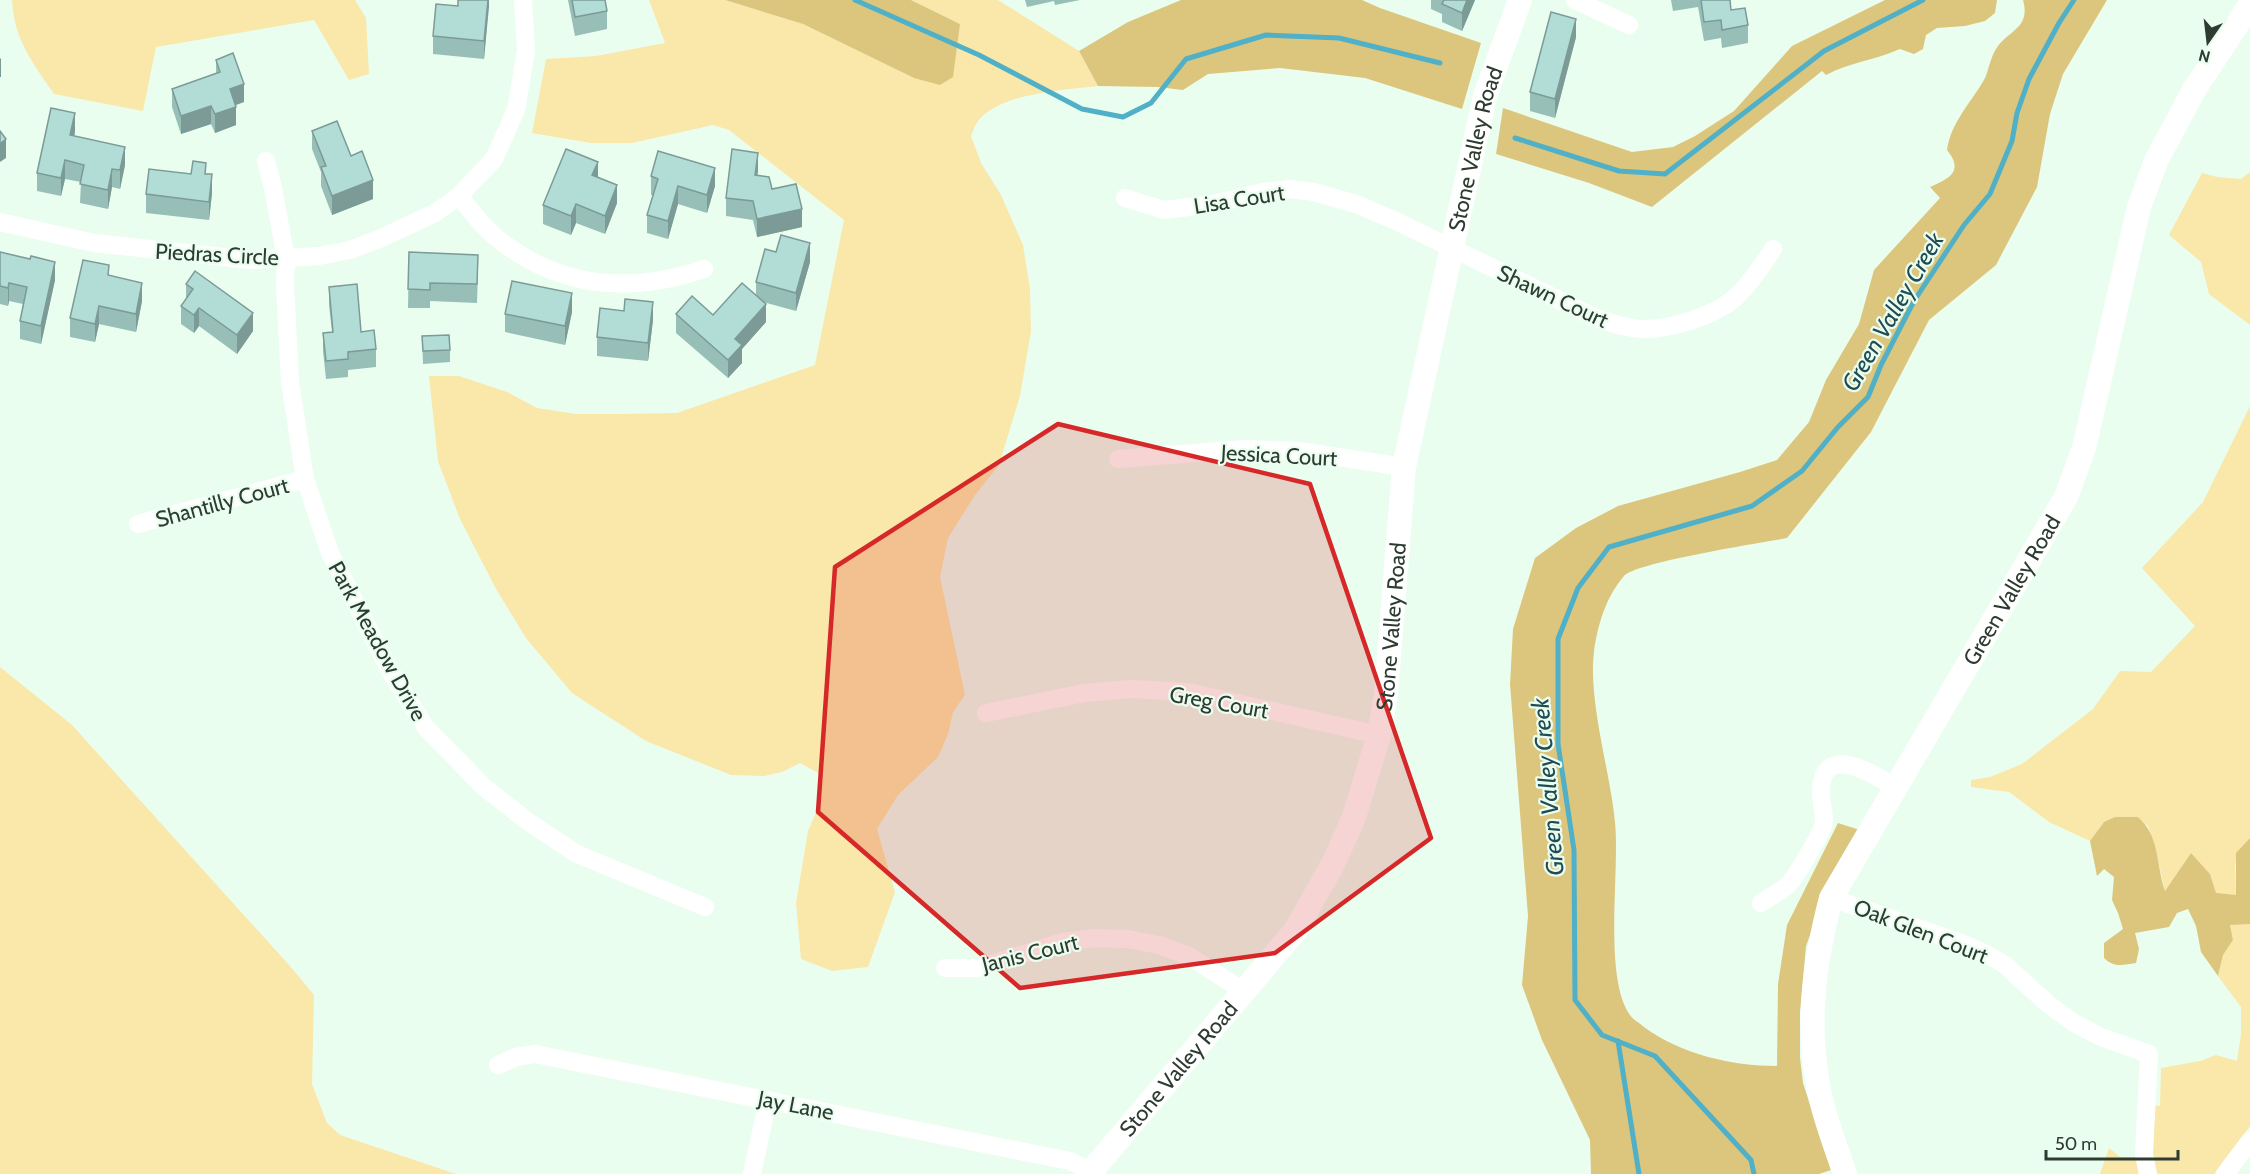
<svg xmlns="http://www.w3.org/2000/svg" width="2250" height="1174" font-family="Cabin,sans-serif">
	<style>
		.green { fill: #fae7aa }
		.forest { fill: #dcc67d }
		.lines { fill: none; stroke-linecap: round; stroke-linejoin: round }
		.stream { stroke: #4fb0c7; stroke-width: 5 }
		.minor { stroke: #fff; stroke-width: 18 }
		.tertiary { stroke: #fff; stroke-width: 24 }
		.wall { fill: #98beb8 }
		.shaded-wall { fill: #7c9b96 }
		.building { fill: #b1ddd6; stroke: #7c9b96; stroke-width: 1.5 }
		.marked { fill: #d62828; fill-opacity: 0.2; stroke: #d62828; stroke-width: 4.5; stroke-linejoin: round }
		.labels { text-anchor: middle; stroke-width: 4.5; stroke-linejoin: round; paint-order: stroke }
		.street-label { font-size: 22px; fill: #2e3b31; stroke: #eafef0 }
		.water-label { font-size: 24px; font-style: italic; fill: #204b55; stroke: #eafef0 }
	</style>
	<rect width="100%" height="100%" fill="#eafef0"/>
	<g class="green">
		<path d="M 12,0 L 355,0 L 366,18 L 369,74 L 349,80 L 314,20 L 156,47 L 143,111 L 54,94 C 32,62 14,39 12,0 Z"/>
		<path d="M 649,0 L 725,0 L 803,24 L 914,78 L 960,24 L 911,0 L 998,0 L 1079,51 L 1098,86 C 1065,90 995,93 976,124 C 974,127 973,132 971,136 L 981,163 L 1001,195 L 1023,245 L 1030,289 L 1031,331 L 1020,396 L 999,465 L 975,495 L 948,538 L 940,577 L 965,695 L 953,712 L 948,734 L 938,757 L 898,795 L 877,829 L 895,892 L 868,967 L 832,971 L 801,959 L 796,903 L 808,831 L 821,801 L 820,774 L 800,763 L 782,772 L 764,776 L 731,775 L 646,741 L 572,693 L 526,638 L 496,589 L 460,519 L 438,461 L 429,376 L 459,376 L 507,392 L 537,408 L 576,414 L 620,414 L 677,413 L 815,365 L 844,220 L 729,130 L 713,125 L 632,143 L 591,143 L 532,133 L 546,59 L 596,56 L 665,43 Z"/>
		<path d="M 2250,172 L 2250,325 L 2209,294 L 2201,262 L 2169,235 L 2202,173 L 2217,177 L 2241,179 Z"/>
		<path d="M 2250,406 L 2250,838 L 2235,864 L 2236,896 L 2216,894 L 2210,874 L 2191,853 L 2165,891 L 2155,847 L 2148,826 L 2138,817 L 2104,822 L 2090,841 L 2049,822 L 2009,792 L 1971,787 L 1971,780 L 1990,777 L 2022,764 L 2093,709 L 2120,671 L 2151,672 L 2195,626 L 2142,568 L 2203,502 Z"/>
		<path d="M 0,667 L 72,725 L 290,966 L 314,995 L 312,1084 L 327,1123 L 340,1135 L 456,1174 L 0,1174 Z"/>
		<path d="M 2243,923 L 2250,924 L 2250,1126 L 2214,1174 L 2157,1174 L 2153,1169 L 2153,1105 L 2160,1106 L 2161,1068 L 2200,1061 L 2216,1055 L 2237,1061 L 2241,1034 L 2241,1007 L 2218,976 L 2223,955 L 2233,940 L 2230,925 Z"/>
		<path d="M 2109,1148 L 2120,1157 L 2137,1157 L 2141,1174 L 2100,1174 Z"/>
	</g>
	<g class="forest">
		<path d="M 725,0 L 911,0 L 960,24 L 953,77 L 940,85 L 914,78 L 803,24 Z"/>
		<path d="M 1181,0 L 1362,0 L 1380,8 L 1481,43 L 1462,109 L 1365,78 L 1280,68 L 1208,74 L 1183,90 L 1157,87 L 1098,86 L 1079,51 L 1128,22 Z"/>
		<path d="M 1885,0 L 1997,0 L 1995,13 L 1985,21 L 1965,26 L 1937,28 L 1926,35 L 1923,49 L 1914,54 L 1900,49 C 1875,60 1851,62 1826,75 L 1822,71 L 1652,207 L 1589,183 L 1496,154 L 1503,108 L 1632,152 L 1673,147 L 1695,136 L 1734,111 L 1792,46 Z"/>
		<path d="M 2023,0 L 2107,0 L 2063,74 L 2050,114 L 2037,187 L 1996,265 L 1929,320 L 1871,432 L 1787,538 C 1761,543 1637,562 1624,576 C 1606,597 1598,624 1594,651 C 1588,702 1610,770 1615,822 C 1620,871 1603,977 1630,1015 C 1633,1020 1640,1023 1644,1027 C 1681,1054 1731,1066 1777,1066 L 1778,984 L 1787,925 L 1838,823 L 1863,831 L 1826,892 L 1806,946 L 1800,1012 L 1800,1058 L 1803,1083 L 1831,1170 L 1819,1174 L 1591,1174 L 1590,1140 L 1542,1040 L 1522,985 L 1528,916 L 1510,684 L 1513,629 L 1535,558 L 1576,528 L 1618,506 L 1740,472 L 1777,460 L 1809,422 L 1826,380 L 1859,324 L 1874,270 L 1940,198 L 1930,187 C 1950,178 1964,171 1947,150 C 1951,121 1973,101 1986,76 C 1989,67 1991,57 1996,49 C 2008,30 2031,29 2023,0 Z"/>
		<path d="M 2115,817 L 2138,817 C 2160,836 2156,865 2165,891 L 2191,853 L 2210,874 L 2216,893 L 2236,895 L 2236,853 L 2250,838 L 2250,924 L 2230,925 L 2233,940 L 2223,955 L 2218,976 L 2201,952 L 2196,926 L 2188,909 L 2177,913 L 2169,927 L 2135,933 L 2139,949 L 2136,963 C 2123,965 2114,968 2104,958 L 2104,943 L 2123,929 L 2118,913 L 2112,900 L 2114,877 L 2104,869 L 2097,876 L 2090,841 L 2104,822 Z"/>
	</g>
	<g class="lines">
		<g class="stream">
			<path d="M 855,0 L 979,55 L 1082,109 L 1123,117 L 1151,103 L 1186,59 L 1266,35 L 1339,38 L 1440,63"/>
			<path d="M 1515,138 L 1619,171 L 1665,174 L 1824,51 L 1923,0"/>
			<path d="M 1618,1041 L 1639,1174"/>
			<path d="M 1754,1174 L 1751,1160 L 1655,1056 L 1602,1035 L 1575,1000 L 1574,850 L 1558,744 L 1558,639 L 1578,588 L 1609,547 L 1752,506 L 1802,471 L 1838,427 L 1868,397 L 1881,365 L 1914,301 L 1964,225 L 1990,194 L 2012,141 L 2017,113 L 2029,79 L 2059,23 L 2074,0"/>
		</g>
		<g class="minor">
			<path d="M 1575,0 L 1629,25"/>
			<path d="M 266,161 L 273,188 L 286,259 L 285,284 L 290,382 L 305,479 L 330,553 L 390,671 L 426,728 L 485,788 L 530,823 L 577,854 L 705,907"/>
			<path d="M 459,196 C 472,212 486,231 503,243 C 564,289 633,293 704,269"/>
			<path d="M 1125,198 L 1164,210 L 1214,204 L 1263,192 L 1289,189 L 1314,192 L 1356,204 L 1396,221 L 1596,318 C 1611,323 1625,328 1641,329 C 1669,330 1715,316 1736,297 C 1751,283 1762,265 1773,249"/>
			<path d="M 0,222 L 94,243 L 251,260 L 319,256 L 350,250 L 379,239 L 435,213 L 459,196 L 494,159 L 516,110 L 526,51 L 523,0"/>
			<path d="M 1118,459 L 1245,449 L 1299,451 L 1404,467"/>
			<path d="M 138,524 L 305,479"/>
			<path d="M 986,713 L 1084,693 L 1131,689 L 1188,692 L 1379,735"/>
			<path d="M 1831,898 L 1964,944 L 1986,954 L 2004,964 L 2048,1004 L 2074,1023 L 2101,1037 L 2149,1054 L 2144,1155 L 2148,1174"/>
			<path d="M 1761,903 C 1769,897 1780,892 1788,885 C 1795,878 1820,836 1823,826 C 1826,815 1821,804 1821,793 C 1821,740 1873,774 1897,788"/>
			<path d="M 945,968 L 979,968 L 1062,942 L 1094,938 L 1127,939 L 1159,945 L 1189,956 L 1245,992"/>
			<path d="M 498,1065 L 516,1057 L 535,1054 L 1070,1161 L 1096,1174"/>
			<path d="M 752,1174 L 768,1100"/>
			<path d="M 2225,1174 L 2250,1141"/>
		</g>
		<g class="tertiary">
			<path id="s1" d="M 1089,1174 L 1295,931 L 1333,864 L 1354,817 L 1379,735 L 1386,694 L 1404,467 L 1485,96 L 1520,0"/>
			<path id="s2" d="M 1845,1174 C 1836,1147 1824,1118 1819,1090 C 1806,1023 1814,963 1831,898 L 2066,497 L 2084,448 L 2139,207 L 2156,161 L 2194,90 L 2250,5"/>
		</g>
	</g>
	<g class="wall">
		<path d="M 489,0 L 484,59 L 433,54 L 433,36 L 458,6 Z"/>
		<path d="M 568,0 L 605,0 L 607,11 L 607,29 L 575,36 Z"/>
		<path d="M 1025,0 L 1080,0 L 1055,5 L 1054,1 L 1027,7 Z"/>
		<path d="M 1431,0 L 1475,0 L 1462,31 L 1442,22 L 1442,14 L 1431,9 Z"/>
		<path d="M 1671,0 L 1730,0 L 1731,10 L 1748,25 L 1748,43 L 1722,48 L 1721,38 L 1704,41 L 1698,7 L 1673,11 Z"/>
		<path d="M 1576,37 L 1555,118 L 1530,111 L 1530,92 Z"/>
		<path d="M 216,60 L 244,102 L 236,105 L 236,125 L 215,133 L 211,124 L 181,134 L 172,107 L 172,89 L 216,73 Z"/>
		<path d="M 312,131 L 351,156 L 373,199 L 332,215 L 321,186 L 321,172 L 312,149 Z"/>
		<path d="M 75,132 L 74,136 L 125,165 L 120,189 L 112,187 L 108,209 L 80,203 L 81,182 L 65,179 L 61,196 L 37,191 L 37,173 Z"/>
		<path d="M 758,171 L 757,175 L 772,189 L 802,227 L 757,237 L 753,220 L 726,216 L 726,198 Z"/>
		<path d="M 191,174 L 206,174 L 212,193 L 209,220 L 146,213 L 146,194 Z"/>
		<path d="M 651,176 L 715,186 L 707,213 L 678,204 L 668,239 L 647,233 L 647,215 L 653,195 L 651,195 Z"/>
		<path d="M 617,203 L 605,234 L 576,223 L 571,235 L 543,224 L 543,205 Z"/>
		<path d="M 0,252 L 55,280 L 41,344 L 20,339 L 20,321 L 23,304 L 9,301 L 8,306 L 0,304 Z"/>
		<path d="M 409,252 L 478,274 L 477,303 L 430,301 L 430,308 L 408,308 Z"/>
		<path d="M 810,262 L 796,311 L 763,302 L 766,322 L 742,349 L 742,363 L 728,378 L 676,333 L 676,314 L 713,315 L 756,296 L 756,282 Z"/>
		<path d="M 109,275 L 142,301 L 136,332 L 99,324 L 95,342 L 70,337 L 70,318 Z"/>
		<path d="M 186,284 L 253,331 L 237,354 L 199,326 L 194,333 L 181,324 L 181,306 L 186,300 Z"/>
		<path d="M 329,287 L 361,332 L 376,349 L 376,367 L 348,370 L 348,377 L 326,379 L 323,351 L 323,333 L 332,332 L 329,305 Z"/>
		<path d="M 572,312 L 565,345 L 505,332 L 505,314 Z"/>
		<path d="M 653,320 L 648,361 L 597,356 L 597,337 Z"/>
		<path d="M 422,336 L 450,350 L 450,362 L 423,364 Z"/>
	</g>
	<g class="shaded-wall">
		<path d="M 488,0 L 489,0 L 489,7 L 484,59 L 484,41 Z"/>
		<path d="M 1467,0 L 1475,0 L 1462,31 L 1462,13 Z"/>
		<path d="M 1576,19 L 1576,37 L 1555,118 L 1555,99 Z"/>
		<path d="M 1,58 L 1,77 L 0,77 L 0,59 Z"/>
		<path d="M 244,84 L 244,102 L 230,107 L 230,89 Z"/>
		<path d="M 211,106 L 211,124 L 181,134 L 181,116 Z"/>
		<path d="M 236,107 L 236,125 L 215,133 L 215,114 Z"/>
		<path d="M 75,113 L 75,132 L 70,153 L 70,135 Z"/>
		<path d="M 6,139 L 6,158 L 0,162 L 0,144 Z"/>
		<path d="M 125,147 L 125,165 L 120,189 L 120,170 Z"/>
		<path d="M 758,153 L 758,171 L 755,193 L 755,175 Z"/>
		<path d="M 65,160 L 65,179 L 61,196 L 61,178 Z"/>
		<path d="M 598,162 L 598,180 L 592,175 Z"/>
		<path d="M 715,168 L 715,186 L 707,213 L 707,195 Z"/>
		<path d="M 112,169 L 112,187 L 108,209 L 108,190 Z"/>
		<path d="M 212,174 L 212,193 L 209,220 L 209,202 Z"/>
		<path d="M 373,180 L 373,199 L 332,215 L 332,196 Z"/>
		<path d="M 617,185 L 617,203 L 605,234 L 605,216 Z"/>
		<path d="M 678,186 L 678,204 L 668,239 L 668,221 Z"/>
		<path d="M 576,204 L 576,223 L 571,235 L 571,216 Z"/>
		<path d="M 802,209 L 802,227 L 757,237 L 757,219 Z"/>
		<path d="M 810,243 L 810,262 L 796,311 L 796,293 Z"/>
		<path d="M 55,262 L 55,280 L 41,344 L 41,326 Z"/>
		<path d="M 9,283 L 9,301 L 8,306 L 8,288 Z"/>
		<path d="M 142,283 L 142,301 L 136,332 L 136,314 Z"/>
		<path d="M 572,293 L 572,312 L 565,345 L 565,326 Z"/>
		<path d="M 653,302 L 653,320 L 648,361 L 648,343 Z"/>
		<path d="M 766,304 L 766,322 L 742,349 L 742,363 L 728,378 L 728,360 L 735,339 Z"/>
		<path d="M 99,306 L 99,324 L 95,342 L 95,324 Z"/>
		<path d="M 199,308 L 199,326 L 194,333 L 194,315 Z"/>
		<path d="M 253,313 L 253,331 L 237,354 L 237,335 Z"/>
	</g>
	<g class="building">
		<path d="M 458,0 L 488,0 L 484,41 L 433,36 L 436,4 L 458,6 Z"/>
		<path d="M 572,0 L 605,0 L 607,11 L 575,17 Z"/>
		<path d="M 1444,0 L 1467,0 L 1462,13 L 1442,4 Z"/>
		<path d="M 1701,0 L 1730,0 L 1731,10 L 1745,8 L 1748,25 L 1722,30 L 1721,20 L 1704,22 Z"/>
		<path d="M 1551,12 L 1576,19 L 1555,99 L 1530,92 Z"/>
		<path d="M 233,53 L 244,84 L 230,89 L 236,107 L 215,114 L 211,106 L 181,116 L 172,89 L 220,72 L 216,60 Z"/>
		<path d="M 51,108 L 75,113 L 70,135 L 125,147 L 120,170 L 112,169 L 108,190 L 80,184 L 84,165 L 65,160 L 61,178 L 37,173 Z"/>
		<path d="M 337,121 L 351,156 L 362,151 L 373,180 L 332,196 L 321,167 L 326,166 L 312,131 Z"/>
		<path d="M 0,131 L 6,139 L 0,144 Z"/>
		<path d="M 566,149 L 598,162 L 592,175 L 617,185 L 605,216 L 576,204 L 571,216 L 543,205 Z"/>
		<path d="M 732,149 L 758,153 L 755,175 L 769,177 L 772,189 L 796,184 L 802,209 L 757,219 L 753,201 L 726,198 Z"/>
		<path d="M 658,151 L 715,168 L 707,195 L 678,186 L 668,221 L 647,215 L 658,179 L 651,176 Z"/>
		<path d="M 193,161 L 206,163 L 205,174 L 212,174 L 209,202 L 146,194 L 149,169 L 191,174 Z"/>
		<path d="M 781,235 L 810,243 L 796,293 L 756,282 L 765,249 L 776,252 Z"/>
		<path d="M 0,252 L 30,259 L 31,256 L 55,262 L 41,326 L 20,321 L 27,287 L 9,283 L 8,288 L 0,286 Z"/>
		<path d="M 409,252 L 478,255 L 477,284 L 430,283 L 430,290 L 408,289 Z"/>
		<path d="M 83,260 L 109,265 L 108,275 L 142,283 L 136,314 L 99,306 L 95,324 L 70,318 Z"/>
		<path d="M 195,271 L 253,313 L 237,335 L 199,308 L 194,315 L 181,306 L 193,289 L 186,284 Z"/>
		<path d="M 512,281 L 572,293 L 565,326 L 505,314 Z"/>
		<path d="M 742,283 L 766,304 L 735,339 L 742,345 L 728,360 L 676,314 L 692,296 L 713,315 Z"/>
		<path d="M 357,284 L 361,332 L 374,330 L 376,349 L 348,352 L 348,359 L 326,361 L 323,333 L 333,332 L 329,287 Z"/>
		<path d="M 625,299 L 653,302 L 648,343 L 597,337 L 600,308 L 624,311 Z"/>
		<path d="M 449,335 L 450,350 L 423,351 L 422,336 Z"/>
	</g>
	<path class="marked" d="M 1058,424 L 1310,484 L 1431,838 L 1275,953 L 1020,988 L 818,812 L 835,567 Z"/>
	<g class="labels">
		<g class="street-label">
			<text dy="8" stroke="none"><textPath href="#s1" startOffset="1128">Stone Valley Road</textPath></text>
			<text transform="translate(1239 199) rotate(-9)" y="8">Lisa Court</text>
			<text transform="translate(217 254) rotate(3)" y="8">Piedras Circle</text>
			<text transform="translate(1553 296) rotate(25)" y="8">Shawn Court</text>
			<text transform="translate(1279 455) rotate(3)" y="8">Jessica Court</text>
			<text transform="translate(222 502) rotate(-15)" y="8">Shantilly Court</text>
			<text dy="8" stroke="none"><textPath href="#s2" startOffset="639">Green Valley Road</textPath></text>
			<text dy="8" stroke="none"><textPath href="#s1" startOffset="642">Stone Valley Road</textPath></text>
			<text transform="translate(378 641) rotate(61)" y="8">Park Meadow Drive</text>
			<text transform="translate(1219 702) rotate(10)" y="8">Greg Court</text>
			<text transform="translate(1921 931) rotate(21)" y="8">Oak Glen Court</text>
			<text transform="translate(1030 953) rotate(-14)" y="8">Janis Court</text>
			<text dy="8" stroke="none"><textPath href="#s1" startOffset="138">Stone Valley Road</textPath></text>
			<text transform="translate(796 1105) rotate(11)" y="8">Jay Lane</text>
		</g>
		<g class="water-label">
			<text transform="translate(1893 312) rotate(-60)" y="8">Green Valley Creek</text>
			<text transform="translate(1548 787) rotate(-95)" y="8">Green Valley Creek</text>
		</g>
	</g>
	<g transform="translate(2208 42) rotate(194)" stroke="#eafef0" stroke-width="4.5" paint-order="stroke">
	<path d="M0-4.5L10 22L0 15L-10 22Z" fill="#2e3b31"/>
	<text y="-9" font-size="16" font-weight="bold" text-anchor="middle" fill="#2e3b31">N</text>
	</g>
	<path d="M2046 1150v9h132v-9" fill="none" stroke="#2e3b31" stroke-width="3"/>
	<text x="2055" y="1150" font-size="18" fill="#2e3b31" stroke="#eafef0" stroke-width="4.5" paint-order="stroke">50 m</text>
</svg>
